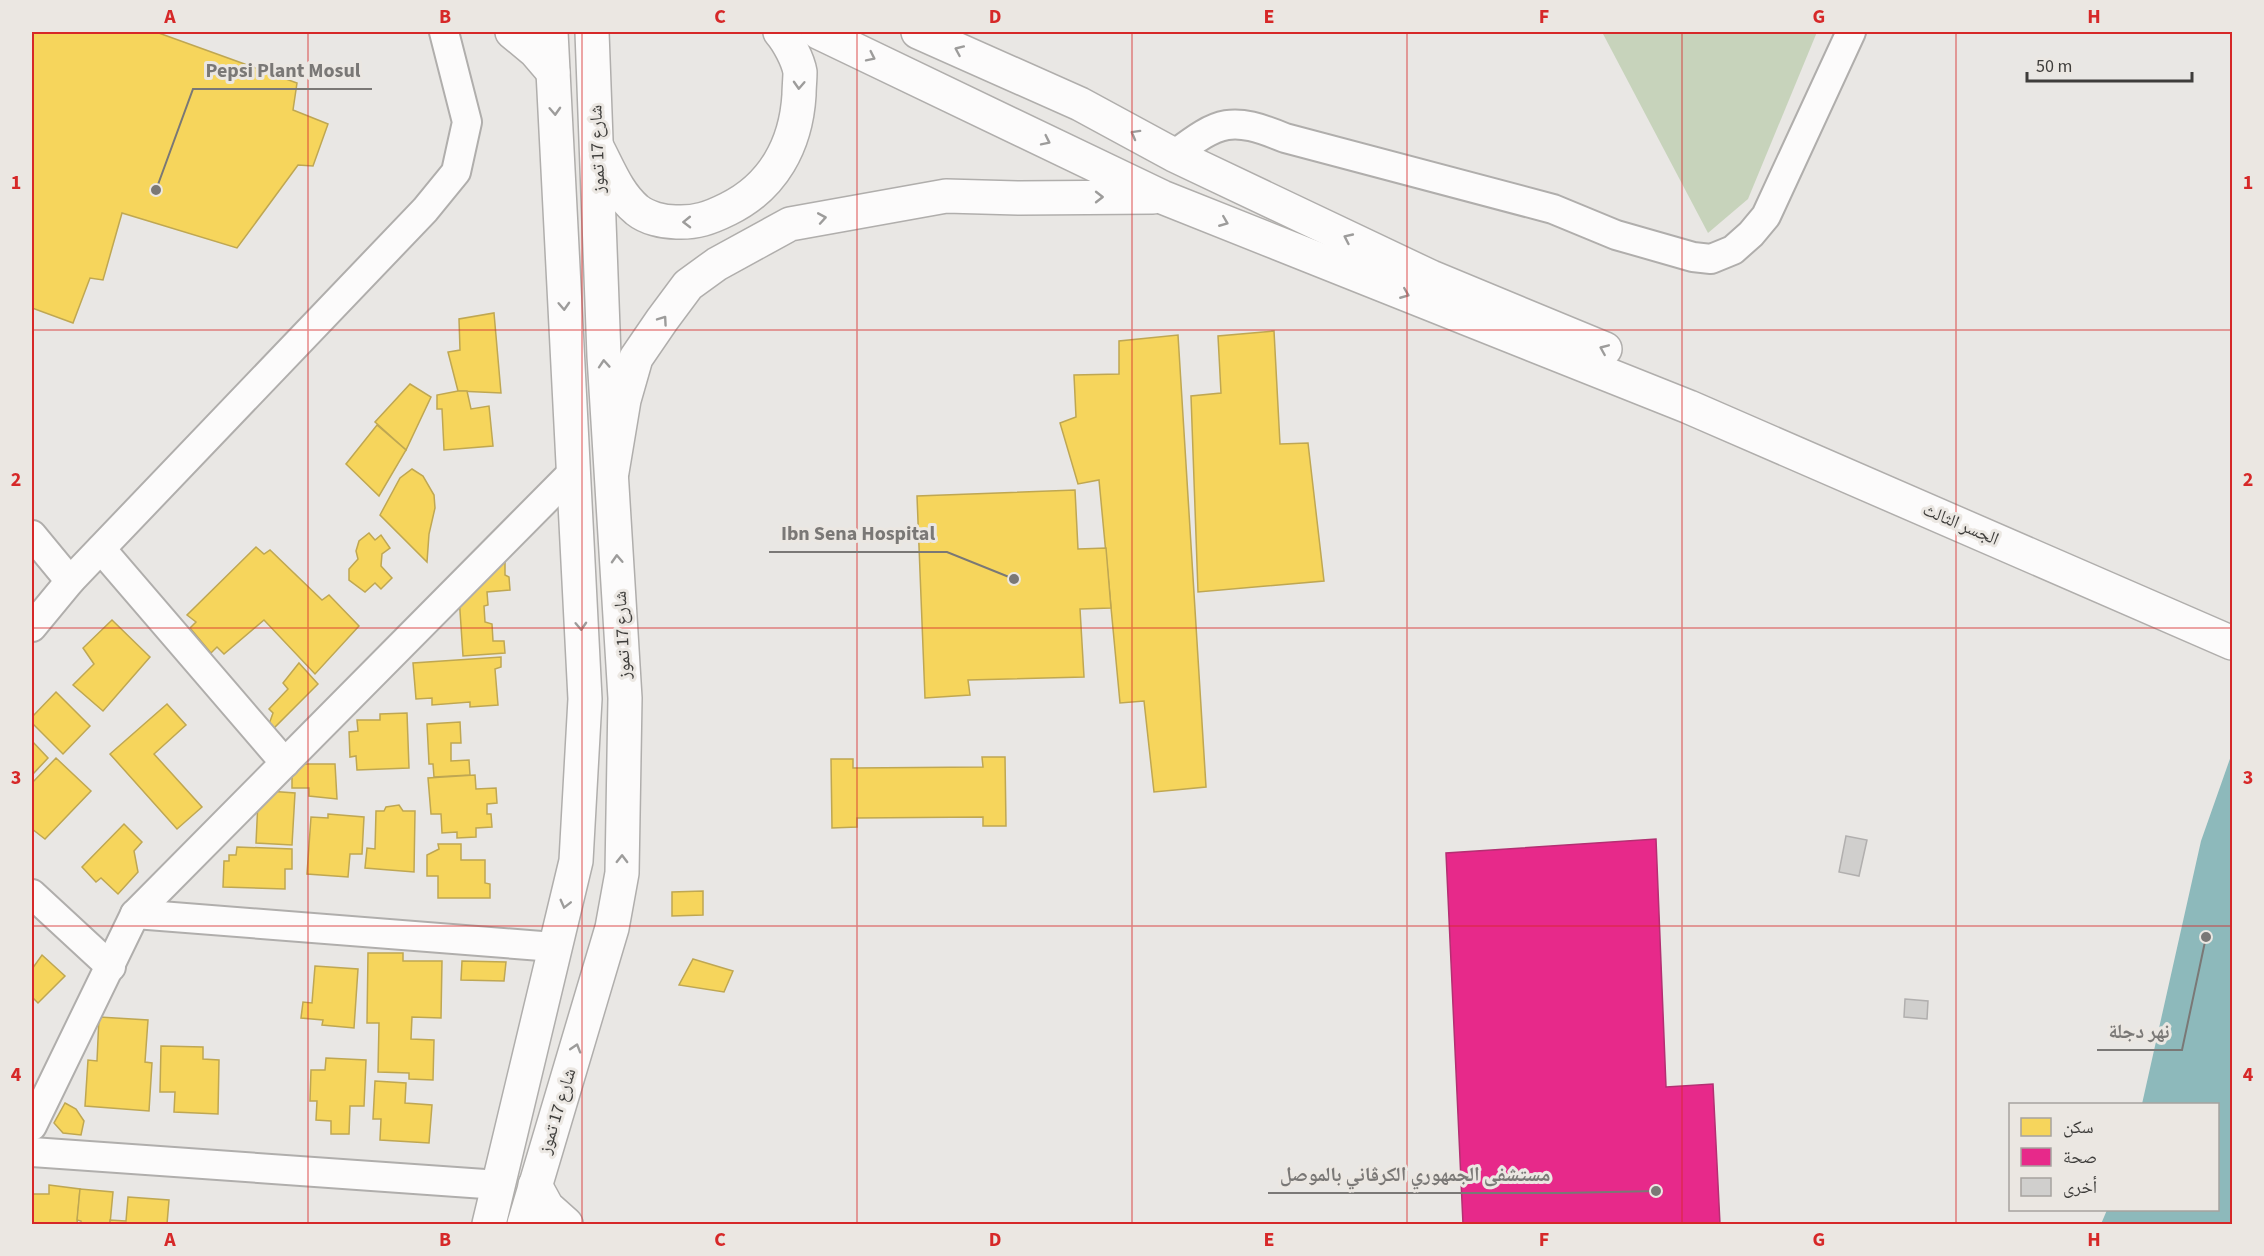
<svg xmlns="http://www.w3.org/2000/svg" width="2264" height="1256" font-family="'Source Sans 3','Noto Naskh Arabic',sans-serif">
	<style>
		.green { fill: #c7d3bb }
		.water { fill: #8db9bb }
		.homes { fill: #f6d55c; stroke: #bfa752; stroke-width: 1.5 }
		.health { fill: #e7298a; stroke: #b42f72; stroke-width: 1.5 }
		.building { fill: #d0cfcd; stroke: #b1afae; stroke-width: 1.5 }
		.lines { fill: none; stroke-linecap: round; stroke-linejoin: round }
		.minor-casing { stroke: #b0aeac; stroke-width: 32 }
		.major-casing { stroke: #b0aeac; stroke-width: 36 }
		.highway-casing { stroke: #b0aeac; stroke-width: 36 }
		.minor { stroke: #fcfbfb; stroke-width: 28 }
		.major { stroke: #fcfbfb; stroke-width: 33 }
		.highway { stroke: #fcfbfb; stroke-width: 33 }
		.oneway { stroke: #9d9c9b }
		.grid { fill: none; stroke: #d62828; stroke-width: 1.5; stroke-opacity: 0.55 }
		.labels { text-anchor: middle; stroke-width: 6; stroke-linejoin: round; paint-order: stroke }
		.street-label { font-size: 18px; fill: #3e3d3b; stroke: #ebe7e2 }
		.leader { fill: none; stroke: #7a7876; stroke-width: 2 }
		.callout-dot { fill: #7a7876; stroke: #ebe7e2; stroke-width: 2 }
		.callout-label { font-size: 20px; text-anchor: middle; font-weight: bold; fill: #7a7876; stroke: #ebe7e2; stroke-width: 6; stroke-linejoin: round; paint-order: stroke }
		.neatline { fill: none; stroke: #d62828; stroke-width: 2 }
		.grid-label { font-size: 20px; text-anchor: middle; font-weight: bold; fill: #d62828 }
	</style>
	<rect width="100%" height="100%" fill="#e9e7e4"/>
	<path class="green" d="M 1602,32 L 1817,32 L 1748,199 L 1708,233 Z"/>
	<path class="water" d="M 2232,753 L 2232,1224 L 2101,1224 L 2107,1210 L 2218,1210 L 2218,1104 L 2142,1104 L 2201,841 Z"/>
	<g class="homes">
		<path d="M 32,32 L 156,32 L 297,83 L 293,110 L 328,124 L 313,166 L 298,165 L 237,248 L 122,213 L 103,280 L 90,278 L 73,323 L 32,308 Z"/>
		<path d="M 494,313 L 501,393 L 458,391 L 448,352 L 460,350 L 459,319 Z"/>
		<path d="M 1274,331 L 1280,444 L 1308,443 L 1324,581 L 1198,592 L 1191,396 L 1221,393 L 1218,336 Z"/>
		<path d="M 1178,335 L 1206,787 L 1154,792 L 1144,701 L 1120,703 L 1099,480 L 1078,484 L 1060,423 L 1076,417 L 1074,375 L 1119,374 L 1119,341 Z"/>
		<path d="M 410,384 L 431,397 L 406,450 L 375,422 Z"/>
		<path d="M 458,391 L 467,391 L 471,409 L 489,406 L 493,446 L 444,450 L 442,409 L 437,409 L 437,395 Z"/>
		<path d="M 377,425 L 406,450 L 379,496 L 346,464 Z"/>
		<path d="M 412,469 L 423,476 L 434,495 L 435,508 L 429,534 L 427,562 L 380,515 L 400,478 Z"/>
		<path d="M 1075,490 L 1078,549 L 1106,548 L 1111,608 L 1080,609 L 1084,677 L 968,680 L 970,695 L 925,698 L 917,496 Z"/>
		<path d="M 369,533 L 375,540 L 381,535 L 390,548 L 382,554 L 381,566 L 392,578 L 381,589 L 375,583 L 365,592 L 349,580 L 349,569 L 358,559 L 356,551 L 359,541 Z"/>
		<path d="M 256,547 L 264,554 L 270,550 L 322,600 L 329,595 L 359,626 L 315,674 L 264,620 L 224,654 L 217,647 L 211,653 L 190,628 L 196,622 L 187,615 Z"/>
		<path d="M 486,562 L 505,562 L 505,575 L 509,577 L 510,590 L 487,592 L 488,605 L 484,606 L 485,622 L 492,624 L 493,641 L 504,641 L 505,653 L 463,656 L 459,596 Z"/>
		<path d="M 112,620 L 150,657 L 103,711 L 73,685 L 94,664 L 83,648 Z"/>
		<path d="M 501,657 L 501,667 L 495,669 L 498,705 L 470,707 L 470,702 L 432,705 L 432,698 L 416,699 L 413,663 Z"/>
		<path d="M 299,663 L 318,684 L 271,731 L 268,727 L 273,713 L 269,709 L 288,689 L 283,683 Z"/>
		<path d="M 56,692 L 90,726 L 63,754 L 32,723 L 32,717 Z"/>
		<path d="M 167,704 L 186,725 L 154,754 L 202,807 L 177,829 L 110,754 Z"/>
		<path d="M 407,713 L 409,768 L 357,770 L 356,756 L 350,757 L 349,732 L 358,731 L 357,720 L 380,720 L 380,714 Z"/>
		<path d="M 460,722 L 461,743 L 451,743 L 451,761 L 469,760 L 470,775 L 434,777 L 433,764 L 429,764 L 427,724 Z"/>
		<path d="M 32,741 L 48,758 L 32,775 Z"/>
		<path d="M 982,757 L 1005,757 L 1006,826 L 983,826 L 983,817 L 857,818 L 857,827 L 832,828 L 831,759 L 853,759 L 853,768 L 983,767 Z"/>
		<path d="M 56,758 L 91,791 L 45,839 L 32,829 L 32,783 Z"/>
		<path d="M 303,764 L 335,764 L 337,799 L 309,796 L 309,788 L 292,788 L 292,775 Z"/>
		<path d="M 475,775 L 476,789 L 496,788 L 497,803 L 487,804 L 487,814 L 491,814 L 492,827 L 476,828 L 476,837 L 457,838 L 457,832 L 442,833 L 441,814 L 431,814 L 428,778 Z"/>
		<path d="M 268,791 L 295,793 L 292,845 L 256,843 L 258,801 L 267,802 Z"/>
		<path d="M 399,805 L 403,811 L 415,811 L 414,872 L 365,868 L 367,848 L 375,849 L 376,811 L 384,811 L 386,807 Z"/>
		<path d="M 328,814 L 364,817 L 362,854 L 350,854 L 348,877 L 307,874 L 311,817 L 328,818 Z"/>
		<path d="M 124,824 L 142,842 L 134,851 L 138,872 L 118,894 L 101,878 L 96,882 L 82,867 Z"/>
		<path d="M 438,844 L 461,844 L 461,860 L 485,860 L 485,883 L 490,884 L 490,898 L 438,898 L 438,876 L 427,876 L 427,855 L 439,849 Z"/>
		<path d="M 237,847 L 292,849 L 292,869 L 285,869 L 285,889 L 223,887 L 224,861 L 229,861 L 229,855 L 236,855 Z"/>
		<path d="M 703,891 L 703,915 L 672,916 L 672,892 Z"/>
		<path d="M 368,953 L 403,953 L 403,961 L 442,961 L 441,1018 L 412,1017 L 411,1039 L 434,1040 L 433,1080 L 409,1079 L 409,1073 L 378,1072 L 379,1023 L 367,1023 Z"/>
		<path d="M 42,955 L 65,976 L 38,1003 L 32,997 L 32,969 Z"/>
		<path d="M 693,959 L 733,971 L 724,992 L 679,985 Z"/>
		<path d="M 462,961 L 506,962 L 504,981 L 461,980 Z"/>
		<path d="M 315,966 L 358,969 L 354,1028 L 322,1025 L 323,1020 L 301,1018 L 303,1002 L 312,1003 Z"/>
		<path d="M 99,1017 L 148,1020 L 145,1062 L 152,1063 L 149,1111 L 85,1106 L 88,1060 L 97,1061 Z"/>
		<path d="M 161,1046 L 203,1047 L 203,1059 L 219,1060 L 218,1114 L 174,1112 L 175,1092 L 160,1092 Z"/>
		<path d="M 326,1058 L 366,1060 L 364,1106 L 350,1106 L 349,1134 L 331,1134 L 331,1121 L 316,1120 L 317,1101 L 310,1101 L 311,1070 L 325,1070 Z"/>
		<path d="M 375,1081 L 406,1083 L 405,1103 L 432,1105 L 429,1143 L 380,1140 L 381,1119 L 373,1119 Z"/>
		<path d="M 65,1103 L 76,1109 L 84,1121 L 81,1135 L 63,1133 L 54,1123 Z"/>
		<path d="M 49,1185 L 80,1189 L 77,1224 L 32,1224 L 32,1194 L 49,1194 Z"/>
		<path d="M 80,1189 L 113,1192 L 110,1224 L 81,1224 L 81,1221 L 77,1220 Z"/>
		<path d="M 128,1197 L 169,1200 L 167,1224 L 110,1224 L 110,1220 L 126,1221 Z"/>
	</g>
	<path class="health" d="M 1656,839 L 1666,1087 L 1713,1084 L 1720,1224 L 1463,1224 L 1446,853 Z"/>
	<g class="building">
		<path d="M 1846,836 L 1867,840 L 1859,876 L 1839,872 Z"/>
		<path d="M 1905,999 L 1928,1001 L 1927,1019 L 1904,1017 Z"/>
	</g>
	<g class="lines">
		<defs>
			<g id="minor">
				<path d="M 1174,155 C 1220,120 1231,116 1285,138 L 1553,209 L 1616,235 L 1693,257 L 1711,259 L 1733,250 L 1751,234 L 1766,216 L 1851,32"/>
				<path d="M 32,535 L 70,581"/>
				<path d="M 101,549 L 285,763"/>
				<path d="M 32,627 L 70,581 L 425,210 L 456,172 L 467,122 L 444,32"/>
				<path d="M 32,894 L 111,967"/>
				<path d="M 135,914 L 554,947"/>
				<path d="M 32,1126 L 135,914 L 572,473"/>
				<path d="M 32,1152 L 499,1185"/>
			</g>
			<g id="major">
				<path d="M 535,1185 L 547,1207 L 566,1224"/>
				<path d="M 489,1224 L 576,861 L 585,699 L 551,32"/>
				<path d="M 524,1224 L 612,928 L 622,873 L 625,698 L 604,356 L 592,32"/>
			</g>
			<g id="highway">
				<path d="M 512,32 L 535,51 L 553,72"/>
				<path d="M 818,32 L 1162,197 L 1689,407 L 2232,643"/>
				<path d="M 918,32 L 1080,104 L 1174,155 L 1431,277 L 1605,349"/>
				<path d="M 598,149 C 609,170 618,194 637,210 C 647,218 663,222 676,222 C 696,223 710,218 728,209 C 773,187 796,145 799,95 C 799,88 800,79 800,72 C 798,60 788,41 780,32"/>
				<path d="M 612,472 L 624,400 L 636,358 L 662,320 L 688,285 L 717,264 L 790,224 L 946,196 L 1020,198 L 1153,197"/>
			</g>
		</defs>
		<use href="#minor" class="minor-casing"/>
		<use href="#major" class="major-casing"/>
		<use href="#highway" class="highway-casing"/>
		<use href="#minor" class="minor"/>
		<use href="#major" class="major"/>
		<use href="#highway" class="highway"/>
	</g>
	<defs><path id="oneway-chevron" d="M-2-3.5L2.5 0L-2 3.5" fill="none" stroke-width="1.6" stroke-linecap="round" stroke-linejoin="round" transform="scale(1.5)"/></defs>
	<g class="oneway">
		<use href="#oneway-chevron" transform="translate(959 50) rotate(-156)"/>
		<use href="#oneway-chevron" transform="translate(871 57) rotate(26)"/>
		<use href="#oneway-chevron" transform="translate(799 85) rotate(93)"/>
		<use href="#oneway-chevron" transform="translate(555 111) rotate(87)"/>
		<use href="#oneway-chevron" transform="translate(1135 134) rotate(-151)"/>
		<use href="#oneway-chevron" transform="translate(1046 141) rotate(26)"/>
		<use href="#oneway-chevron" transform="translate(1099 197)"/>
		<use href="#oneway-chevron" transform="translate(822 218) rotate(-10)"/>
		<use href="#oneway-chevron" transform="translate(687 222) rotate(179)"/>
		<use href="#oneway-chevron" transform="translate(1224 222) rotate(22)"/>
		<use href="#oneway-chevron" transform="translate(1348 238) rotate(-155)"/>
		<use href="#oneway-chevron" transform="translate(1405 294) rotate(22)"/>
		<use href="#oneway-chevron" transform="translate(564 306) rotate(87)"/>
		<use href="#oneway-chevron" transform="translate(663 320) rotate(-55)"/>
		<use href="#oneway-chevron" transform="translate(1604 349) rotate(-157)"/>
		<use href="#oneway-chevron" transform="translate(604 364) rotate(-94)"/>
		<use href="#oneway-chevron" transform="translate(617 559) rotate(-93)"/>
		<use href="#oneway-chevron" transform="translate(581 626) rotate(87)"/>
		<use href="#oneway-chevron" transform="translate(622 859) rotate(-89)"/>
		<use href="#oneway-chevron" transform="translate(565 904) rotate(104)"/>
		<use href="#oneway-chevron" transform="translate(576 1048) rotate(-73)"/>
	</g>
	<path class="grid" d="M 308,32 L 308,1224M 582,32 L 582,1224M 857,32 L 857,1224M 1132,32 L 1132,1224M 1407,32 L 1407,1224M 1682,32 L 1682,1224M 1956,32 L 1956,1224M 32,330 L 2232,330M 32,628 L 2232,628M 32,926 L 2232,926"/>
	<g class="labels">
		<g class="street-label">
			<text transform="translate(597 149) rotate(-92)" y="6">شارع 17 تموز</text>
			<text transform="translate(1961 524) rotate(23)" y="6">الجسر الثالث</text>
			<text transform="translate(622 635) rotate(-93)" y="6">شارع 17 تموز</text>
			<text transform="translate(557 1111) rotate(-73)" y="6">شارع 17 تموز</text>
		</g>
	</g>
	<path class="leader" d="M156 190L193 89H372M1014 579L947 552H769M2206 937L2182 1050H2097M1656 1191L1563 1193H1268"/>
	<g class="callout-dot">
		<circle cx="156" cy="190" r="6"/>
		<circle cx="1014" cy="579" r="6"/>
		<circle cx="2206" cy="937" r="6"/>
		<circle cx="1656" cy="1191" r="6"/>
	</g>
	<g class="callout-label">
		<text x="283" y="77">Pepsi Plant Mosul</text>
		<text x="858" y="540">Ibn Sena Hospital</text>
		<text x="2139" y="1038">نهر دجلة</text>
		<text x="1415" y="1181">مستشفى الجمهوري الكرڤاني بالموصل</text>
	</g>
	<rect width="2264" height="1256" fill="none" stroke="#ebe7e2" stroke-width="66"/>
	<rect x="2009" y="1103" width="210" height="108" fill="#ebe7e2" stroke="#a6a39f" stroke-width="1.5"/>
	<rect x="2021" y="1118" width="30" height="18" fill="#f6d55c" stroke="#a6a39f" stroke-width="1.5"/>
	<text x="2063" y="1133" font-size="18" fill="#3e3d3b">سكن</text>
	<rect x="2021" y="1148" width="30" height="18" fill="#e7298a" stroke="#a6a39f" stroke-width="1.5"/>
	<text x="2063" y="1163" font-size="18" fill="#3e3d3b">صحة</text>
	<rect x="2021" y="1178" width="30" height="18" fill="#d0cfcd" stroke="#a6a39f" stroke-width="1.5"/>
	<text x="2063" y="1193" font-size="18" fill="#3e3d3b">أخرى</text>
	<path d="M2027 72v9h165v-9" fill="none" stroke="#3e3d3b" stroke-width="3"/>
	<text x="2036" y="72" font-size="18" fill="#3e3d3b" stroke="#ebe7e2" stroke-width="4.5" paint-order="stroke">50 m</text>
	<rect x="33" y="33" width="2198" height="1190" class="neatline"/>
	<g class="grid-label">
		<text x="170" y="23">A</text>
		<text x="445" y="23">B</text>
		<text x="720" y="23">C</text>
		<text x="995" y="23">D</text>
		<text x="1269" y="23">E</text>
		<text x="1544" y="23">F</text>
		<text x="1819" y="23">G</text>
		<text x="2094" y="23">H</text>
		<text x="16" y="189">1</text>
		<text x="2248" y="189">1</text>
		<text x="16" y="486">2</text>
		<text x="2248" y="486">2</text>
		<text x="16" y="784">3</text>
		<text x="2248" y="784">3</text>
		<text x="16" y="1081">4</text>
		<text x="2248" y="1081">4</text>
		<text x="170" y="1246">A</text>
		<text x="445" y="1246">B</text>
		<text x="720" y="1246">C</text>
		<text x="995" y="1246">D</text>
		<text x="1269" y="1246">E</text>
		<text x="1544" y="1246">F</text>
		<text x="1819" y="1246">G</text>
		<text x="2094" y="1246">H</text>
	</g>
</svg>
